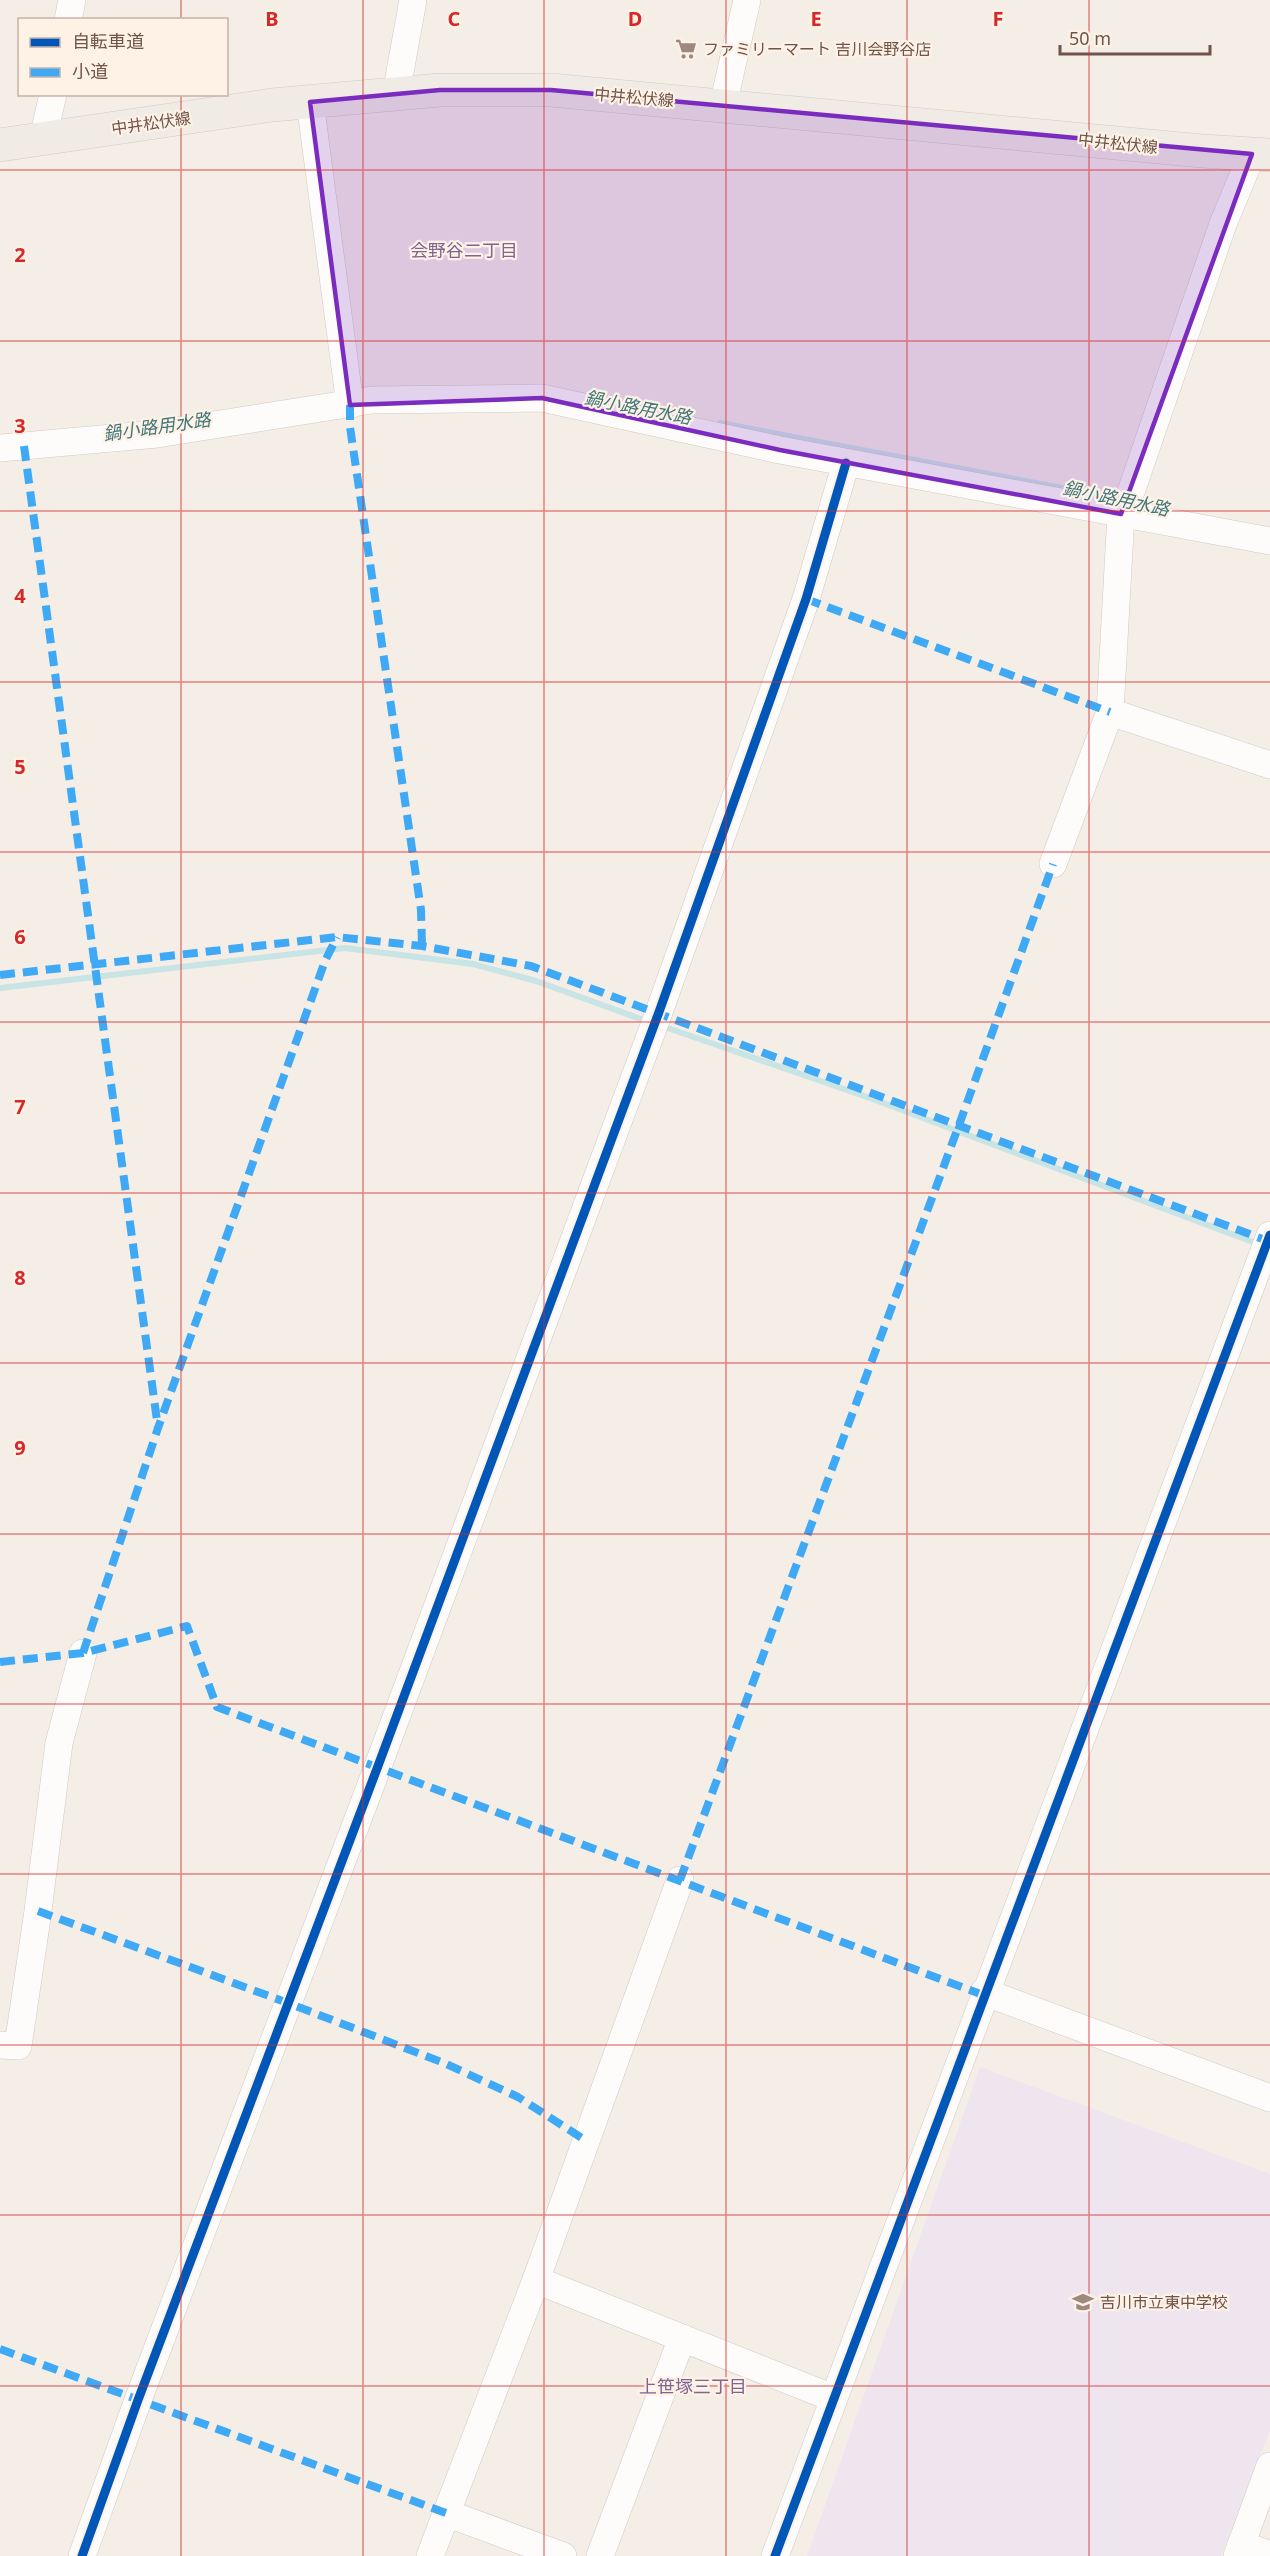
<svg xmlns="http://www.w3.org/2000/svg" width="1270" height="2556" font-family="'Noto Sans','Noto Sans JP',sans-serif">
	<style>
		.education { fill: #efe5ef }
		.lines { fill: none; stroke-linecap: round; stroke-linejoin: round }
		.stream { stroke: #c9e4e4; stroke-width: 6 }
		.minor-casing { stroke: #d2c9c4; stroke-width: 28 }
		.major-casing { stroke: #d3c9c4; stroke-width: 34 }
		.minor { stroke: #fdfcfb; stroke-width: 27 }
		.major { stroke: #f0ebe4; stroke-width: 33 }
		.quiet { stroke: #3fa9f5; stroke-width: 8; stroke-dasharray: 15 8; stroke-linecap: butt }
		.cycleway-casing { stroke: #fef2e6; stroke-width: 13 }
		.cycleway { stroke: #0057b8; stroke-width: 9 }
		.marked { fill: #7b2cbf; fill-opacity: 0.2; stroke: #7b2cbf; stroke-width: 4.5; stroke-linejoin: round }
		.grid { fill: none; stroke: #d62828; stroke-width: 1.5; stroke-opacity: 0.55 }
		.labels { text-anchor: middle; stroke-width: 4.5; stroke-linejoin: round; paint-order: stroke }
		.poi-label { font-size: 16px; fill: #70534a; stroke: #fef2e6; text-anchor: start }
		.street-label { font-size: 16px; fill: #70534a; stroke: #fef2e6 }
		.neighbourhood-label { font-size: 18px; fill: #7f6593; stroke: #fef2e6 }
		.water-label { font-size: 18px; font-style: italic; fill: #42777b; stroke: #fef2e6 }
		.grid-label { font-size: 20px; text-anchor: middle; font-weight: bold; fill: #d62828; stroke: #fef2e6; stroke-width: 4.5; stroke-linejoin: round; paint-order: stroke }
	</style>
	<rect width="100%" height="100%" fill="#f4eee7"/>
	<path class="education" d="M 980,2067 L 1270,2174 L 1270,2430 L 1221,2556 L 807,2556 Z"/>
	<g class="lines">
		<g class="stream">
			<path d="M 720,423 L 1120,499"/>
			<path d="M 1133,502 L 1155,506"/>
			<path d="M 0,988 L 345,948 L 473,964 L 536,981 L 649,1022"/>
			<path d="M 662,1026 L 870,1098 L 1258,1244"/>
		</g>
		<defs>
			<g id="minor">
				<path d="M 68,20 L 72,0"/>
				<path d="M 396,94 L 413,0"/>
				<path d="M 310,102 L 350,405"/>
				<path d="M 723,105 L 747,0"/>
				<path d="M 43,138 L 53,94"/>
				<path d="M 0,448 L 157,434 L 372,400 L 542,398 L 780,450 L 1270,541"/>
				<path d="M 1110,712 L 1270,765"/>
				<path d="M 1053,864 L 1110,712 L 1121,514 L 1132,489 L 1223,224 L 1252,154"/>
				<path d="M 984,1992 L 1270,2098"/>
				<path d="M 0,2045 L 18,2046 L 38,1911 L 59,1743 L 83,1653"/>
				<path d="M 536,2280 L 833,2398"/>
				<path d="M 446,2513 L 563,2556"/>
				<path d="M 1241,2544 L 1270,2555"/>
				<path d="M 82,2556 L 138,2400 L 378,1766 L 659,1012 L 806,599 L 846,463"/>
				<path d="M 430,2556 L 536,2280 L 680,1880"/>
				<path d="M 600,2556 L 682,2338"/>
				<path d="M 775,2556 L 1270,1235"/>
				<path d="M 1237,2556 L 1270,2466"/>
			</g>
			<path id="major" d="M 0,145 L 272,105 L 440,90 L 551,90 L 1202,151 L 1270,155"/>
		</defs>
		<use href="#minor" class="minor-casing"/>
		<use href="#major" class="major-casing"/>
		<use href="#minor" class="minor"/>
		<use href="#major" class="major"/>
		<g class="quiet">
			<path d="M 350,405 L 350,427 L 421,910 L 422,946"/>
			<path d="M 24,446 L 158,1428"/>
			<path d="M 806,599 L 1110,712"/>
			<path d="M 0,975 L 337,937 L 422,946 L 531,966 L 1268,1241"/>
			<path d="M 83,1653 L 158,1428 L 325,961 L 337,937"/>
			<path d="M 0,1662 L 83,1653 L 187,1626 L 217,1707 L 983,1995"/>
			<path d="M 680,1880 L 959,1125 L 1053,864"/>
			<path d="M 38,1911 L 288,2003 L 444,2063 L 518,2097 L 585,2140"/>
			<path d="M 0,2349 L 446,2513"/>
		</g>
		<defs>
			<g id="cycleway">
				<path d="M 82,2556 L 138,2400 L 378,1766 L 659,1012 L 806,599 L 846,463"/>
				<path d="M 775,2556 L 1270,1235"/>
			</g>
		</defs>
		<use href="#cycleway" class="cycleway-casing"/>
		<use href="#cycleway" class="cycleway"/>
	</g>
	<path class="marked" d="M 440,90 L 551,90 L 1252,154 L 1121,514 L 780,450 L 542,398 L 350,405 L 310,102 Z"/>
	<path class="grid" d="M 181,0 L 181,20M 363,0 L 363,2556M 544,0 L 544,2556M 726,0 L 726,2556M 907,0 L 907,2556M 1089,0 L 1089,2556M 181,94 L 181,2556M 0,170 L 1270,170M 0,341 L 1270,341M 0,511 L 1270,511M 0,682 L 1270,682M 0,852 L 1270,852M 0,1022 L 1270,1022M 0,1193 L 1270,1193M 0,1363 L 1270,1363M 0,1534 L 1270,1534M 0,1704 L 1270,1704M 0,1874 L 1270,1874M 0,2045 L 1270,2045M 0,2215 L 1270,2215M 0,2386 L 1270,2386"/>
	<defs>
		<symbol id="supermarket-bare" viewBox="-9 -9 18 18"><path d="M-6-5.5h2.5l.6 2H6L4.5 2H-2.5L-4.4-4H-6ZM-1.5 3.2a1.3 1.3 0 1 0 .1 0ZM3 3.2a1.3 1.3 0 1 0 .1 0Z" fill="#9e8981" stroke="#fef2e6" stroke-width="2.5" paint-order="stroke"/></symbol>
		<symbol id="school-bare" viewBox="-9 -9 18 18"><path d="M0-5L7-2L0 1L-7-2ZM-4 1L0 2.5L4 1V4Q0 6-4 4Z" fill="#9e8981" stroke="#fef2e6" stroke-width="2.5" paint-order="stroke"/></symbol>
	</defs>
	<g fill-rule="evenodd">
		<use href="#supermarket-bare" x="671" y="34" width="30" height="30"/>
		<use href="#school-bare" x="1068" y="2287" width="30" height="30"/>
	</g>
	<g class="labels">
		<g class="poi-label">
			<text x="703" y="55">ファミリーマート 吉川会野谷店</text>
			<text x="1100" y="2308">吉川市立東中学校</text>
		</g>
		<g class="street-label">
			<text transform="translate(634 97) rotate(5)" y="6">中井松伏線</text>
			<text transform="translate(151 123) rotate(-8)" y="6">中井松伏線</text>
			<text transform="translate(1118 143) rotate(6)" y="6">中井松伏線</text>
		</g>
		<g class="neighbourhood-label">
			<text x="464" y="257">会野谷二丁目</text>
			<text x="693" y="2393">上笹塚三丁目</text>
		</g>
		<g class="water-label">
			<text transform="translate(638 408) rotate(11)" y="6">鍋小路用水路</text>
			<text transform="translate(157 427) rotate(-8)" y="6">鍋小路用水路</text>
			<text transform="translate(1116 499) rotate(12)" y="6">鍋小路用水路</text>
		</g>
	</g>
	<g class="grid-label">
		<text x="272" y="26">B</text>
		<text x="454" y="26">C</text>
		<text x="635" y="26">D</text>
		<text x="816" y="26">E</text>
		<text x="998" y="26">F</text>
		<text x="20" y="262">2</text>
		<text x="20" y="433">3</text>
		<text x="20" y="603">4</text>
		<text x="20" y="774">5</text>
		<text x="20" y="944">6</text>
		<text x="20" y="1114">7</text>
		<text x="20" y="1285">8</text>
		<text x="20" y="1455">9</text>
	</g>
	<rect x="18" y="18" width="210" height="78" fill="#fef2e6" stroke="#c5b2a8" stroke-width="1.5"/>
	<rect x="30" y="38" width="30" height="9" fill="#0057b8" stroke="#c5b2a8" stroke-width="1.5"/>
	<text x="72" y="48" font-size="18" fill="#70534a">自転車道</text>
	<rect x="30" y="68" width="30" height="9" fill="#3fa9f5" stroke="#c5b2a8" stroke-width="1.5"/>
	<text x="72" y="78" font-size="18" fill="#70534a">小道</text>
	<path d="M1060 45v9h150v-9" fill="none" stroke="#70534a" stroke-width="3"/>
	<text x="1069" y="45" font-size="18" fill="#70534a" stroke="#fef2e6" stroke-width="4.5" paint-order="stroke">50 m</text>
</svg>
